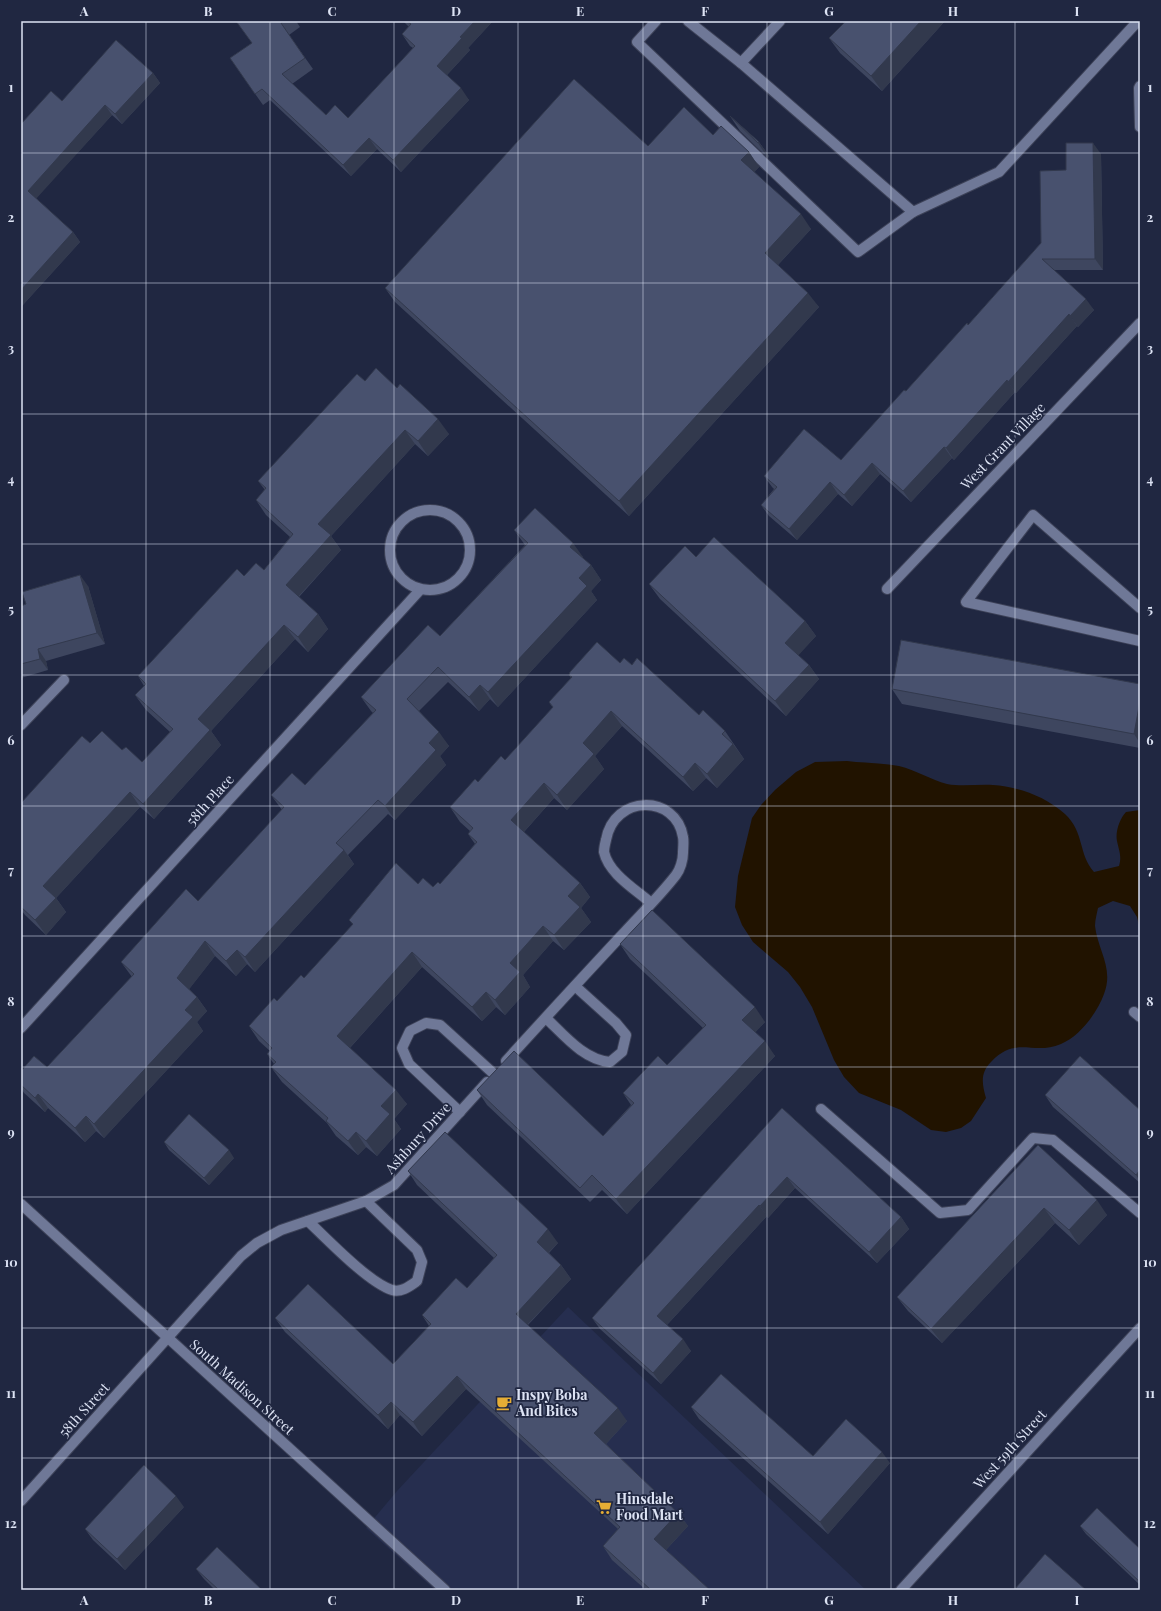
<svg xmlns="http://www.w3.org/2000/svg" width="1161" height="1611" font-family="'Playfair Display',serif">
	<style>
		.built { fill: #262e4f }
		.water { fill: #211300 }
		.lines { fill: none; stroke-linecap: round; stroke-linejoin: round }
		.minor-casing { stroke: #3d4258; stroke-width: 12 }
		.minor { stroke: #6f7897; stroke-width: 10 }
		.wall { fill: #3e465f }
		.shaded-wall { fill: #32394d }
		.building { fill: #48516e; stroke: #32394d }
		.grid { fill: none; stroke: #dde3f4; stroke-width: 1; stroke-opacity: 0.55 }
		.labels { text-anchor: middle; stroke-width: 3.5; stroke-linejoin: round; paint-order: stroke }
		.street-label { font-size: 14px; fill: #dde3f4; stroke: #202741 }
		.poi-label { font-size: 14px; font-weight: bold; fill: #dde3f4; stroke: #202741; text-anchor: start }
		.neatline { fill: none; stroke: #dde3f4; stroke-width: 1.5 }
		.grid-label { font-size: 13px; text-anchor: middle; font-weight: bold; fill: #dde3f4 }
	</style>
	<rect width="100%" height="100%" fill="#202741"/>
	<path class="built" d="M 568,1307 L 866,1590 L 435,1590 L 366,1528 L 397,1491 Z"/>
	<path class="water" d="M 847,761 C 864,763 882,763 899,766 C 916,770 931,780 947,784 C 962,787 978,784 993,785 C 1019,787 1045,796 1065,814 C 1085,833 1078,854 1094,872 L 1119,866 C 1122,856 1119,851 1117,841 C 1115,832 1120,818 1126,812 L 1140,810 L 1140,929 L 1137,917 L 1130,906 L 1113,901 L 1098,908 C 1097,913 1095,920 1095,926 C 1098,951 1114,968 1104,994 C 1097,1013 1080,1036 1061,1044 C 1033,1056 1016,1035 991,1062 C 980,1073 982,1084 986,1098 L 971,1121 L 961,1128 L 946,1132 L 931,1130 L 901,1110 L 859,1093 L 844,1077 L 834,1060 L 812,1007 L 800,987 L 788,972 L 753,942 L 742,925 L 735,907 L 738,876 L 752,818 L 761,805 L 775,790 L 796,772 L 815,762 Z"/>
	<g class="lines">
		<defs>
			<g id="minor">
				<path d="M 656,21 L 637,42 L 858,252 L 913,212"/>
				<path d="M 688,21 L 741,63 L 913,212 L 999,172 L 1138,21"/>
				<path d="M 741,63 L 780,21"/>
				<path d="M 1140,86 L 1139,88 L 1140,127"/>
				<circle cx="430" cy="550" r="40"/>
				<path d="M 887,589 L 1140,323"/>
				<path d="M 1140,608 L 1033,515 L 966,602 L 1140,641"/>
				<path d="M 21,725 L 64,680"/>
				<path d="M 1134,1012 L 1140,1017"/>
				<path d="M 546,1018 C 564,1035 584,1060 610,1062 L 622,1052 L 626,1035 L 616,1023 L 575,986"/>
				<path d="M 21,1028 L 420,590"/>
				<path d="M 506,1061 C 544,1019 582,978 621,936 C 639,916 659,897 676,875 C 680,870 683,860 683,853 C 683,848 684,842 683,837 C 676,794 614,794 606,840 C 605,844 604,849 604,852 C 609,874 635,889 651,903"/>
				<path d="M 821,1109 L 940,1213 L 968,1210 L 1033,1138 L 1053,1140 L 1140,1213"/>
				<path d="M 460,1112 L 409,1064 L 402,1048 L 410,1031 L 426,1023 L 440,1025 L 494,1074"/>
				<path d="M 21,1204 L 445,1590"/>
				<path d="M 308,1221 C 327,1239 369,1283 392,1290 C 401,1293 410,1286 417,1281 L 422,1262 L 417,1250 L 366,1201"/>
				<path d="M 21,1501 L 241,1256 L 257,1243 L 281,1230 L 366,1201 L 394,1185 L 487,1082"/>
				<path d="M 901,1590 L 1140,1328"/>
			</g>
		</defs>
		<use href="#minor" class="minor-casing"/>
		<use href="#minor" class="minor"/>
	</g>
	<g class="wall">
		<path d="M 236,21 L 296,21 L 300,27 L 289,35 L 313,69 L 292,84 L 326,115 L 348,118 L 413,48 L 410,46 L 402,34 L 409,27 L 403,21 L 493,21 L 468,48 L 470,50 L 447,75 L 469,100 L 401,172 L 377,149 L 351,176 L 270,100 L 263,105 L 230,58 L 252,43 Z"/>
		<path d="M 841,21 L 945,21 L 882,91 L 840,53 L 829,38 L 844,23 Z"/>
		<path d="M 153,73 L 160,83 L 122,124 L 112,115 L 36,198 L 73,232 L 80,242 L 21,307 L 21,124 L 62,101 Z"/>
		<path d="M 730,116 L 759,142 L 769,156 L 768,158 L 740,131 Z"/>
		<path d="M 713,135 L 749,152 L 759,167 L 754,172 L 811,229 L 778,265 L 819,307 L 629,516 L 395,302 L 385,288 L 648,146 Z"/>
		<path d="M 1101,154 L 1103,270 L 1054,270 L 1094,310 L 1078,327 L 1077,326 L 1016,393 L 1015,392 L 954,460 L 952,458 L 911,502 L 880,474 L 852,506 L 838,494 L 797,540 L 769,516 L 761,505 L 774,489 L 772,487 L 764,476 L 841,460 L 968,325 L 1041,243 Z"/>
		<path d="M 365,381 L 449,434 L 428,456 L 415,444 L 331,536 L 341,550 L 299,597 L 318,614 L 328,629 L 308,652 L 295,639 L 211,731 L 221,745 L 154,819 L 140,807 L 56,898 L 66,912 L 46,935 L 25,915 L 21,910 L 21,803 L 90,743 L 122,750 L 142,762 L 170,732 L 146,710 L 135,695 L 144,686 L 138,676 L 244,576 L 264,570 L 290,537 L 266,515 L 256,500 L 265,490 L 258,481 Z"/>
		<path d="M 514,530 L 583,557 L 582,558 L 591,565 L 601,580 L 591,591 L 597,600 L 498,707 L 490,699 L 479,711 L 448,682 L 419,711 L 449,746 L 440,756 L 446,765 L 395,820 L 388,814 L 348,855 L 354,864 L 255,972 L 247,964 L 236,976 L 215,956 L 189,989 L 197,997 L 207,1011 L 197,1022 L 203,1031 L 104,1138 L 96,1131 L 85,1142 L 48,1108 L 45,1112 L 24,1093 L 21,1088 L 21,1071 L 47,1067 L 132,977 L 121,962 L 198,901 L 282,810 L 271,795 L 305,785 L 373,713 L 371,711 L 361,697 L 440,636 L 525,545 Z"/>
		<path d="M 696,557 L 805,621 L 816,636 L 798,655 L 809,665 L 819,679 L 786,716 L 660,599 L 649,584 Z"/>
		<path d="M 88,586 L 105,644 L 46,661 L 48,670 L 21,678 L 21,606 Z"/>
		<path d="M 620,663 L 632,665 L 699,715 L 725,731 L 744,759 L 717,788 L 706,778 L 693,791 L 622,726 L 595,756 L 604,769 L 567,810 L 554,798 L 524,832 L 580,883 L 590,897 L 581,908 L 591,922 L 564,950 L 553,941 L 523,975 L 530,987 L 505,1015 L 496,1007 L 482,1021 L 422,967 L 350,1048 L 407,1104 L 394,1119 L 401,1129 L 377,1156 L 366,1147 L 358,1155 L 336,1136 L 327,1123 L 282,1082 L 271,1067 L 274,1064 L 267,1054 L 270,1051 L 259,1041 L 249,1026 L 277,1001 L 304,978 L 353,925 L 349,920 L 418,884 L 433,887 L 440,884 L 475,844 L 468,834 L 470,831 L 460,822 L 450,807 L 478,782 L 505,760 L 553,708 L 549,702 L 571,678 L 569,675 Z"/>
		<path d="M 1140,684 L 1140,748 L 902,704 L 892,689 Z"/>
		<path d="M 620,944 L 765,1022 L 755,1032 L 775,1056 L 627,1214 L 602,1190 L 590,1202 L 487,1105 L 477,1090 L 603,1136 L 631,1105 L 623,1093 L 667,1065 L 703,1028 L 630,959 Z"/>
		<path d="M 1045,1095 L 1140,1110 L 1140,1183 L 1053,1107 Z"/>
		<path d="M 782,1108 L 901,1217 L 909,1229 L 877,1263 L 795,1188 L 768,1218 L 767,1216 L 667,1325 L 691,1351 L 661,1384 L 600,1329 L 592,1318 Z"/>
		<path d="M 164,1142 L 234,1158 L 209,1185 L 169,1150 Z"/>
		<path d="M 1038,1145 L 1107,1215 L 1079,1245 L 1055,1223 L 942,1343 L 908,1311 L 897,1297 Z"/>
		<path d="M 408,1171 L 558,1243 L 549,1253 L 561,1265 L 571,1279 L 528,1325 L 627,1421 L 606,1444 L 678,1513 L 688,1526 L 666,1550 L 710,1590 L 646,1590 L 612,1560 L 603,1546 L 618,1529 L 466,1389 L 422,1436 L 400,1415 L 388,1429 L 285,1332 L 275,1318 L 393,1364 L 429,1326 L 422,1315 L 467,1288 L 494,1258 L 417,1185 Z"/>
		<path d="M 691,1407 L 813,1456 L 890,1463 L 828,1534 L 699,1419 Z"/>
		<path d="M 184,1507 L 125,1570 L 93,1540 L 85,1529 Z"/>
		<path d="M 1080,1526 L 1140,1549 L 1140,1585 L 1086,1534 Z"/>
		<path d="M 196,1569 L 262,1590 L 215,1590 L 204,1579 Z"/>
	</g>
	<g class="shaded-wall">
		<path d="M 475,21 L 493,21 L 468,48 L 470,50 L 445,77 L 437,66 L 460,37 Z"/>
		<path d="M 921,21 L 945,21 L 882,91 L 871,76 Z"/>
		<path d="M 153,73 L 160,83 L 122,124 L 115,114 Z"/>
		<path d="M 461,88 L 469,100 L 401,172 L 393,160 Z"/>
		<path d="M 105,105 L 112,115 L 35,200 L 28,191 Z"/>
		<path d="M 369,138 L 377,149 L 351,176 L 343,165 Z"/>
		<path d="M 759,142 L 769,156 L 768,158 L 758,143 Z"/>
		<path d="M 1093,143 L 1101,154 L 1103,270 L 1095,259 Z"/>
		<path d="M 749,152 L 759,167 L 752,175 L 741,160 Z"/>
		<path d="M 801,214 L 811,229 L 775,268 L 765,253 Z"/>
		<path d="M 73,232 L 80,242 L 21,307 L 21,290 Z"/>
		<path d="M 808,293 L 819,307 L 629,516 L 619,501 Z"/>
		<path d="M 1086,299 L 1094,310 L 1078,327 L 1070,316 Z"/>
		<path d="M 1069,314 L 1077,326 L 1016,393 L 1008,382 Z"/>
		<path d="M 1007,380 L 1015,392 L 954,460 L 946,448 Z"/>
		<path d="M 438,419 L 449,434 L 428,456 L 418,441 Z"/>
		<path d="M 405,430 L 415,444 L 331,536 L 341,550 L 296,599 L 286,585 L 318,524 Z"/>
		<path d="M 944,447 L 952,458 L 911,502 L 903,491 Z"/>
		<path d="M 872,463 L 880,474 L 852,506 L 844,495 Z"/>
		<path d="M 830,482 L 838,494 L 797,540 L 789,529 Z"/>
		<path d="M 573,543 L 583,557 L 580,561 L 570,547 Z"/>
		<path d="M 591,565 L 601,580 L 591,591 L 597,600 L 498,707 L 488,692 L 579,578 Z"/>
		<path d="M 80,575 L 88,586 L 105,644 L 97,633 Z"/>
		<path d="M 318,614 L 328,629 L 308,652 L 298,637 Z"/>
		<path d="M 805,621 L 816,636 L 796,658 L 785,643 Z"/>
		<path d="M 284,625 L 295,639 L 211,731 L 221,745 L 154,819 L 143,804 L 198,719 Z"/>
		<path d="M 38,649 L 46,661 L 48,670 L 40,659 Z"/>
		<path d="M 809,665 L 819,679 L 786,716 L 775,701 Z"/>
		<path d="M 480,685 L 490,699 L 479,711 L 469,697 Z"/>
		<path d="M 1140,701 L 1140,743 L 1134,734 Z"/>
		<path d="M 611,711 L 622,726 L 595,756 L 604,769 L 567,810 L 557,795 L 583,743 Z"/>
		<path d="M 439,732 L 449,746 L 440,756 L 446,765 L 395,820 L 385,806 L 429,743 Z"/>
		<path d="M 733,744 L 744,759 L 717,788 L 707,774 Z"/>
		<path d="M 695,763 L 706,778 L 693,791 L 683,777 Z"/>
		<path d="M 544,783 L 554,798 L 521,835 L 511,820 Z"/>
		<path d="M 130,792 L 140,807 L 56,898 L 66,912 L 46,935 L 35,920 L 43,886 Z"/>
		<path d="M 344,850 L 354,864 L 255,972 L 245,957 Z"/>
		<path d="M 580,883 L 590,897 L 581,908 L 591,922 L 564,950 L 554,935 L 568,896 Z"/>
		<path d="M 543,926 L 553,941 L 523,975 L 530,987 L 505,1015 L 495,1000 L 510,963 Z"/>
		<path d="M 205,941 L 215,956 L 187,992 L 177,978 Z"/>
		<path d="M 237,950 L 247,964 L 236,976 L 226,961 Z"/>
		<path d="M 412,952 L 422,967 L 347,1051 L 337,1036 Z"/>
		<path d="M 486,992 L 496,1007 L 482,1021 L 472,1007 Z"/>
		<path d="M 197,997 L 207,1011 L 197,1022 L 203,1031 L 104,1138 L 94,1124 L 185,1010 Z"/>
		<path d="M 755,1007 L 765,1022 L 753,1035 L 742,1020 Z"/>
		<path d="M 765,1041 L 775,1056 L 627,1214 L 616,1199 Z"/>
		<path d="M 396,1090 L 407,1104 L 394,1119 L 401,1129 L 377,1156 L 366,1141 L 381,1106 Z"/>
		<path d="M 38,1094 L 48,1108 L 45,1112 L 35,1098 Z"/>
		<path d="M 86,1116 L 96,1131 L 85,1142 L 75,1128 Z"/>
		<path d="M 356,1132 L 366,1147 L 358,1155 L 348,1141 Z"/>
		<path d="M 229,1150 L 234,1158 L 209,1185 L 204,1178 Z"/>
		<path d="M 1140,1170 L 1140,1181 L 1136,1175 Z"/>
		<path d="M 787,1177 L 795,1188 L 768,1218 L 760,1206 Z"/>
		<path d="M 1097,1200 L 1107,1215 L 1079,1245 L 1069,1230 Z"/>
		<path d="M 759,1205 L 767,1216 L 665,1327 L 657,1316 Z"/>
		<path d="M 1044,1208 L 1055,1223 L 942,1343 L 931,1329 Z"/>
		<path d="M 901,1217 L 909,1229 L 877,1263 L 869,1252 Z"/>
		<path d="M 548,1229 L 558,1243 L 546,1255 L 537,1242 Z"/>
		<path d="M 561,1265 L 571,1279 L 525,1327 L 516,1314 Z"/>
		<path d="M 683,1339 L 691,1351 L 661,1384 L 653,1373 Z"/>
		<path d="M 457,1376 L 466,1389 L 422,1436 L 413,1422 Z"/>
		<path d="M 391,1402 L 400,1415 L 388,1429 L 378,1415 Z"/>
		<path d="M 618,1408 L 627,1421 L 604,1446 L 594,1433 Z"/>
		<path d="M 882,1452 L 890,1463 L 828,1534 L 820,1522 Z"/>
		<path d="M 176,1496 L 184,1507 L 125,1570 L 117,1559 Z"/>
		<path d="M 678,1513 L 688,1526 L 663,1553 L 654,1539 Z"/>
	</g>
	<g class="building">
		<path d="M 236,21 L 284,21 L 281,23 L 305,58 L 282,74 L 326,115 L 335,105 L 348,118 L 415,46 L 402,34 L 411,24 L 407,21 L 475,21 L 460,37 L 462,38 L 437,66 L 461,88 L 393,160 L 369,138 L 343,165 L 262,89 L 255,94 L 230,58 L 252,43 Z"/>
		<path d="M 846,21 L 921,21 L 871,76 L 829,38 Z"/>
		<path d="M 116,40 L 153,73 L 115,114 L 105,105 L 28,191 L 73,232 L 21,290 L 21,156 L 22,155 L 21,154 L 21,124 L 51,91 L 62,101 Z"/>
		<path d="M 574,79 L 648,146 L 684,107 L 713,135 L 721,126 L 749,152 L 741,160 L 801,214 L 765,253 L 808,293 L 619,501 L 385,288 Z"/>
		<path d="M 730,116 L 759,142 L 758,143 Z"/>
		<path d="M 1066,143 L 1093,143 L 1095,259 L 1042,259 L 1086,299 L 1070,316 L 1069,314 L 1008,382 L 1007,380 L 946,448 L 944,447 L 903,491 L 872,463 L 844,495 L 830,482 L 789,529 L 761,505 L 777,487 L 764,476 L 804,429 L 841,460 L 904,390 L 906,391 L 967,323 L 968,325 L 1041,243 L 1040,171 L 1066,170 Z"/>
		<path d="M 376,368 L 397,388 L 400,384 L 438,419 L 418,441 L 405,430 L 318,524 L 331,535 L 286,585 L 318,614 L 298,637 L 284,625 L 198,719 L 210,730 L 143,804 L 130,792 L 43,886 L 56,898 L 35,920 L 21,907 L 21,803 L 82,736 L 90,743 L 102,731 L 122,750 L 126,747 L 142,762 L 173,729 L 135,695 L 146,684 L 138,676 L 237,569 L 244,576 L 256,563 L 264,570 L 293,534 L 256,500 L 266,488 L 258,481 L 357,374 L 365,381 Z"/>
		<path d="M 535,508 L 573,543 L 570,547 L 591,565 L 579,578 L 587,586 L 488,692 L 480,685 L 469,697 L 438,667 L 407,699 L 439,732 L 429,743 L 436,750 L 385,806 L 378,800 L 336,843 L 344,850 L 245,957 L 237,950 L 226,961 L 205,941 L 177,978 L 197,997 L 185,1010 L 193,1017 L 94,1124 L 86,1116 L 75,1128 L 38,1094 L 35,1098 L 21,1085 L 21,1071 L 34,1056 L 47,1067 L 134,974 L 121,962 L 186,889 L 198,901 L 284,807 L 271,795 L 292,773 L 305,785 L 376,710 L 361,697 L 428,625 L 440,636 L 528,543 L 514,530 Z"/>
		<path d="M 714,537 L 805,621 L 785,643 L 809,665 L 775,701 L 649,584 L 685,546 L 696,557 Z"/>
		<path d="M 80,575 L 97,633 L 38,649 L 40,659 L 21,664 L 21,606 L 26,604 L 22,592 Z"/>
		<path d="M 901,640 L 1140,684 L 1140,701 L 1134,734 L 892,689 Z"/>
		<path d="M 597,642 L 620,663 L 624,658 L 632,665 L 637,658 L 699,715 L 703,710 L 725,731 L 722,734 L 733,744 L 707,774 L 695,763 L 683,777 L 611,711 L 583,743 L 594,754 L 557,795 L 544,783 L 511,820 L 580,883 L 568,896 L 580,907 L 554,935 L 543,926 L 510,963 L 520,972 L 495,1000 L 486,992 L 472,1007 L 412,952 L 337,1036 L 396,1090 L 381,1106 L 390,1114 L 366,1141 L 356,1132 L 348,1141 L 326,1121 L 328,1118 L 271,1067 L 276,1062 L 267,1054 L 272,1048 L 249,1026 L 274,998 L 277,1001 L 301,975 L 304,978 L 353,924 L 349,920 L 396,863 L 418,884 L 423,878 L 433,887 L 438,882 L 440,884 L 477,842 L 468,834 L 473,828 L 450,807 L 475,779 L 478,782 L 501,756 L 505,760 L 553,707 L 549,702 L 572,677 L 569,675 L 570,672 Z"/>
		<path d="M 652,910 L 755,1007 L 742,1020 L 765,1041 L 616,1199 L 592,1175 L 580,1188 L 477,1090 L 514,1051 L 603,1136 L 634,1103 L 623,1093 L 658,1056 L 667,1065 L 706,1025 L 620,944 Z"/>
		<path d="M 1080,1056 L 1140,1110 L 1140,1170 L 1136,1175 L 1045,1095 Z"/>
		<path d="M 782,1108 L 901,1217 L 869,1252 L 787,1177 L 760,1206 L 759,1205 L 657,1316 L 683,1339 L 653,1373 L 592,1318 Z"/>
		<path d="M 189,1114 L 229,1150 L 204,1178 L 164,1142 Z"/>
		<path d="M 445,1132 L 548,1229 L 537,1242 L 561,1265 L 516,1314 L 618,1408 L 594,1433 L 678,1513 L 654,1539 L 710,1590 L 651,1590 L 603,1546 L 620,1527 L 457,1376 L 413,1422 L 391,1402 L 378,1415 L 275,1318 L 308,1284 L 393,1364 L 431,1324 L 422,1315 L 456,1278 L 467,1288 L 497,1255 L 408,1171 Z"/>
		<path d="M 1038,1145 L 1097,1200 L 1069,1230 L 1044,1208 L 931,1329 L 897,1297 Z"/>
		<path d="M 721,1374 L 813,1456 L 846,1419 L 882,1452 L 820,1522 L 691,1407 Z"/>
		<path d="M 144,1465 L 176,1496 L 117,1559 L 85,1529 Z"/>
		<path d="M 1097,1508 L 1140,1549 L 1140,1582 L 1080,1526 Z"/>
		<path d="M 217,1547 L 262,1590 L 219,1590 L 196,1569 Z"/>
		<path d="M 1045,1554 L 1086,1590 L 1014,1590 Z"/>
	</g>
	<path class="grid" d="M 146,21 L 146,1590M 270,21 L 270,1590M 394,21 L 394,1590M 518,21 L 518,1590M 643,21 L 643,1590M 767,21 L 767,1590M 891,21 L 891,1590M 1015,21 L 1015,1590M 21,153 L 1140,153M 21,283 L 1140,283M 21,414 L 1140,414M 21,544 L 1140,544M 21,675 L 1140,675M 21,806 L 1140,806M 21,936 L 1140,936M 21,1067 L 1140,1067M 21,1197 L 1140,1197M 21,1328 L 1140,1328M 21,1458 L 1140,1458"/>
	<defs>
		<symbol id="cafe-bare" viewBox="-9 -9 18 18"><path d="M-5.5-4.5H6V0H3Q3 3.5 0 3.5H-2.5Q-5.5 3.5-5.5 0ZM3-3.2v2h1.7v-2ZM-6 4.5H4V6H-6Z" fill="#e5ad35" stroke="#202741" stroke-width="2.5" paint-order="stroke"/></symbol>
		<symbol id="supermarket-bare" viewBox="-9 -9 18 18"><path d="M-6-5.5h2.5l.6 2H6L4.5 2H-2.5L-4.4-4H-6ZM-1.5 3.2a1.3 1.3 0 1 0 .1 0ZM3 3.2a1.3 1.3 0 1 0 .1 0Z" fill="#e5ad35" stroke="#202741" stroke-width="2.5" paint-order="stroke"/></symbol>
	</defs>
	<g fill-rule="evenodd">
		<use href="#cafe-bare" x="493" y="1392" width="22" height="22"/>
		<use href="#supermarket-bare" x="593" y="1496" width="22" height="22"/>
	</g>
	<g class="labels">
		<g class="street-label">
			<text transform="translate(1003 446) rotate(-46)" y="5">West Grant Village</text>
			<text transform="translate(210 800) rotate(-48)" y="5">58th Place</text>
			<text transform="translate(418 1138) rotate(-48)" y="5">Ashbury Drive</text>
			<text transform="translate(242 1387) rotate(42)" y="5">South Madison Street</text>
			<text transform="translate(84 1410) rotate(-48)" y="5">58th Street</text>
			<text transform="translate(1010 1449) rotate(-48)" y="5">West 59th Street</text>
		</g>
		<g class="poi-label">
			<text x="516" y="1400">Inspy Boba<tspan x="516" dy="16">And Bites</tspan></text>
			<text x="616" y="1504">Hinsdale<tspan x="616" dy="16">Food Mart</tspan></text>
		</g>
	</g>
	<rect width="1161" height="1611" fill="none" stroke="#202741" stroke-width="44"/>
	<rect x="22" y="22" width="1117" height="1567" class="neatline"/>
	<g class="grid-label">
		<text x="84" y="16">A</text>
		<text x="208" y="16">B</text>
		<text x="332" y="16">C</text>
		<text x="456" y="16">D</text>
		<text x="580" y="16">E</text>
		<text x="705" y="16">F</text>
		<text x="829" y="16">G</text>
		<text x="953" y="16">H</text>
		<text x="1077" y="16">I</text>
		<text x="11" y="92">1</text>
		<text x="1150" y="92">1</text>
		<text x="11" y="222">2</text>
		<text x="1150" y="222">2</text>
		<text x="11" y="353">3</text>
		<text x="1150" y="353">3</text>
		<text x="11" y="484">4</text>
		<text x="1150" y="484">4</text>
		<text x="11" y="614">5</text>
		<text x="1150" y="614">5</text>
		<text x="11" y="745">6</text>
		<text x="1150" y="745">6</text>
		<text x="11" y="875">7</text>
		<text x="1150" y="875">7</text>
		<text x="11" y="1006">8</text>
		<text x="1150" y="1006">8</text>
		<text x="11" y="1137">9</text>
		<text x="1150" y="1137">9</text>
		<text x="11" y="1267">10</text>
		<text x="1150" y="1267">10</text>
		<text x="11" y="1398">11</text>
		<text x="1150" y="1398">11</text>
		<text x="11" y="1528">12</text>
		<text x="1150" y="1528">12</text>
		<text x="84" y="1605">A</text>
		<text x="208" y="1605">B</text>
		<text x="332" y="1605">C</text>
		<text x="456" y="1605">D</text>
		<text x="580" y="1605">E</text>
		<text x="705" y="1605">F</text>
		<text x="829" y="1605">G</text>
		<text x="953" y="1605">H</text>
		<text x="1077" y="1605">I</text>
	</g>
</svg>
